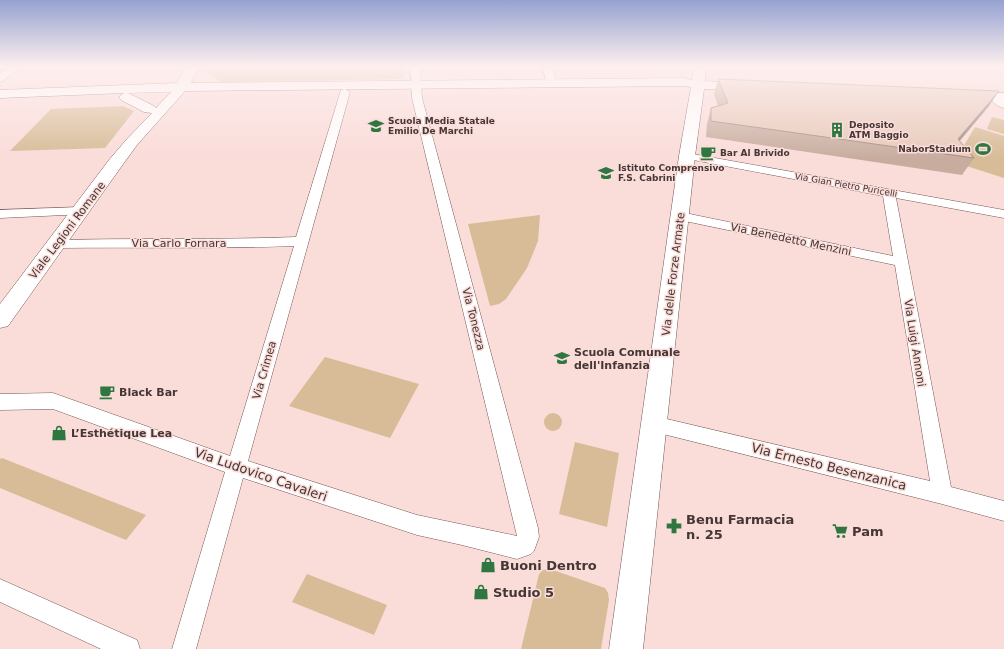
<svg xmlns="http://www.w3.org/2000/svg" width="1004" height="649" font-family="'DejaVu Sans',sans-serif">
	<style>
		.green { fill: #d7bc97 }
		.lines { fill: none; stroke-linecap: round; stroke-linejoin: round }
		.street-casing { stroke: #765755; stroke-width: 1 }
		.secondary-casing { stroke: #765755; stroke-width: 1 }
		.street { fill: #fff; fill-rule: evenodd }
		.secondary { fill: #fff; fill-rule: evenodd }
		.wall { fill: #c8ad9f }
		.shaded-wall { fill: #a28d82 }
		.building { fill: #e8c9b9; stroke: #a28d82 }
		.labels { text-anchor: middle; stroke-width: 3; stroke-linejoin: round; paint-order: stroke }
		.far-poi-label { font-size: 9px; font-weight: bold; fill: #453735; stroke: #fadcd9; text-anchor: start }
		.far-street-label { font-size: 9px; fill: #453735; stroke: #fadcd9 }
		.street-label { font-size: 11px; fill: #453735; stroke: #fadcd9 }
		.poi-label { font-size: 11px; font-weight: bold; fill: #453735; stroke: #fadcd9; text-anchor: start }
		.near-street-label { font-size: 13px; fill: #453735; stroke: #fadcd9 }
		.near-poi-label { font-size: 13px; font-weight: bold; fill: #453735; stroke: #fadcd9; text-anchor: start }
	</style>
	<rect width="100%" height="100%" fill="#fadcd9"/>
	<g class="green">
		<path d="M 207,67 L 405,67 L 404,79 L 220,82 L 204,71 Z"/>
		<path d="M 123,106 L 134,111 L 105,148 L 10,151 L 51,109 Z"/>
		<path d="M 992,117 L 1004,120 L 1004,134 L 987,129 Z"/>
		<path d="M 975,127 L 1004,136 L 1004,178 L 954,162 Z"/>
		<path d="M 540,215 L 538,241 L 527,268 L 506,299 L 499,304 L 490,306 L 468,224 Z"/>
		<path d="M 325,357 L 419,384 L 390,438 L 289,406 Z"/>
		<circle cx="553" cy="422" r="9"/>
		<path d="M 575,442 L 619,453 L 607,527 L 559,514 Z"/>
		<path d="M 2,458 L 146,515 L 126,540 L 0,488 L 0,459 Z"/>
		<path d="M 550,569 L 605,588 L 608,593 L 609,600 L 601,649 L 521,649 L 539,574 L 543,570 Z"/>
		<path d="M 307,574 L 387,605 L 374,635 L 292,602 Z"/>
	</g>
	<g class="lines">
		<defs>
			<g id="street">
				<path d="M 9,67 L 20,67 L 3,81 L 0,82 L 0,74 Z"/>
				<path d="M 410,67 L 420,67 L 422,98 L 538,528 L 539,537 L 534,551 L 531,554 L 517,559 L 462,545 L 417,535 L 243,478 L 196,649 L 172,649 L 225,472 L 53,409 L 0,410 L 0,394 L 53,393 L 230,456 L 294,246 C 215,249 136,247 57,248 L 52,247 L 50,244 L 52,241 L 57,240 C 137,238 217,240 296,237 L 341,90 L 345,89 L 350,92 L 248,461 L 417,515 L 517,536 L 412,98 Z"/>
				<path d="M 543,67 L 553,67 L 556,82 L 554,84 L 551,85 L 546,82 Z"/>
				<path d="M 994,94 L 1004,100 L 1004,108 C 998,107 992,102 989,97 Z"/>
				<path d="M 687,153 L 1004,210 L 1004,218 L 896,198 L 951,487 L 1004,501 L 1004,521 L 942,504 L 647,430 L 645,424 L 647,418 L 654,416 L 930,481 L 895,265 L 680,220 L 675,219 L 673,216 L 675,213 L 680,212 L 893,256 L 883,196 L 683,158 L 681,156 L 683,154 Z"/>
				<path d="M 81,207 L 86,208 L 88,211 L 86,214 L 0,218 L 0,210 Z"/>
				<path d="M 0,579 L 137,640 L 140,649 L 101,649 L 0,602 Z"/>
			</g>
			<g id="secondary">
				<path d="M 186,67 L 198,67 L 191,83 L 684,78 L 692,80 L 694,67 L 706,67 L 705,81 L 750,84 L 752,87 L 750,90 L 745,91 L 704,89 L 695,156 L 643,649 L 609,649 L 679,156 L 691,87 L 684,86 L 185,91 L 137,145 L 121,167 L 8,326 L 0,328 L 0,304 L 109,160 L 127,139 L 152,113 L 144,112 L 121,100 L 119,97 L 124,93 L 0,98 L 0,90 L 177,83 ZM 171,92 L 156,108 L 154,106 L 128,93 Z"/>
				<path d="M 965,92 L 1004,93 L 1004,101 L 960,99 L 958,96 L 960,93 Z"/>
			</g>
		</defs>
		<use href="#street" class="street-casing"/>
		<use href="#secondary" class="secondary-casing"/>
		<use href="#street" class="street"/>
		<use href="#secondary" class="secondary"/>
	</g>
	<path class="wall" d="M 718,79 L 989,106 L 959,141 L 974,158 L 962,175 L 706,137 L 707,124 L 711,108 L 718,106 L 714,94 Z"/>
	<path class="shaded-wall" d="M 999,91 L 989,106 L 947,156 L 958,139 Z"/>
	<path class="building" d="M 718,79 L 999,91 L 958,139 L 974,158 L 711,121 L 711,108 L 728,103 Z"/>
	<linearGradient id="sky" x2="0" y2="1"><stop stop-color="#95a2d1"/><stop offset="0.42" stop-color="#fdefee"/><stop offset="1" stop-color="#fdefee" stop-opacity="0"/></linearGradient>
	<rect width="1004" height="158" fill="url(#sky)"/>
	<defs>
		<symbol id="school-bare" viewBox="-9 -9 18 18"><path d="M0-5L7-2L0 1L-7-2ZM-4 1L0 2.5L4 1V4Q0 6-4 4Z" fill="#307641" stroke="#fadcd9" stroke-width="2.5" paint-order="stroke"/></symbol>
		<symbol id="building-bare" viewBox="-9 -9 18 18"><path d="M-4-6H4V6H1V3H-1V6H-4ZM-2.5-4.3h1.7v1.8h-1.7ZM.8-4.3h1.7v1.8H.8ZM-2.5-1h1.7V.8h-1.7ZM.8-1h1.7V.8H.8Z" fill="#307641" stroke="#fadcd9" stroke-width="2.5" paint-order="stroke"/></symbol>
		<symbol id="stadium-bare" viewBox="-9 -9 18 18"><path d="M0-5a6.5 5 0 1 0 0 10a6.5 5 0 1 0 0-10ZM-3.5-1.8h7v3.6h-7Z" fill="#307641" stroke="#fadcd9" stroke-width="2.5" paint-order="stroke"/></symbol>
		<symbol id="cafe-bare" viewBox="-9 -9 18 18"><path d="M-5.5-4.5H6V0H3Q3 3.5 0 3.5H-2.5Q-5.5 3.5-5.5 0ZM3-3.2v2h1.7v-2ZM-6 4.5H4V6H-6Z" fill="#307641" stroke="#fadcd9" stroke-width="2.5" paint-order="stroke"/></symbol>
		<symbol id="shop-bare" viewBox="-9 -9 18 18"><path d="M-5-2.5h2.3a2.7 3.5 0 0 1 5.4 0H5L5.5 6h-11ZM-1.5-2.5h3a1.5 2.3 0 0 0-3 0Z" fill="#307641" stroke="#fadcd9" stroke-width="2.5" paint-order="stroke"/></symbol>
		<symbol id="pharmacy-bare" viewBox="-9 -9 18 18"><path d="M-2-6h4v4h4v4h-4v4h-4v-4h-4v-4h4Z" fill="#307641" stroke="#fadcd9" stroke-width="2.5" paint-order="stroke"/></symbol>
		<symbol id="supermarket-bare" viewBox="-9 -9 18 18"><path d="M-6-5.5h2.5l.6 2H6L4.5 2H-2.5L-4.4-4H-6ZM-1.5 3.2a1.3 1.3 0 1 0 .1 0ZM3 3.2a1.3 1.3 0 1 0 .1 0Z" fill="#307641" stroke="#fadcd9" stroke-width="2.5" paint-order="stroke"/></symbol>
	</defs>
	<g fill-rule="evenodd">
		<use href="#school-bare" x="365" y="115" width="22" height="22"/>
		<use href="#building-bare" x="826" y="119" width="22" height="22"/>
		<use href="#stadium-bare" x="972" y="138" width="22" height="22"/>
		<use href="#cafe-bare" x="697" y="142" width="22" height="22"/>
		<use href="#school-bare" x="595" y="162" width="22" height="22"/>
		<use href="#school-bare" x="551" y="347" width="22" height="22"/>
		<use href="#cafe-bare" x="96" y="381" width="22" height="22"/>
		<use href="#shop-bare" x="48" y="422" width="22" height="22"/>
		<use href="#pharmacy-bare" x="663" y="515" width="22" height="22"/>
		<use href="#supermarket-bare" x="829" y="520" width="22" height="22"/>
		<use href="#shop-bare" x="477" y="554" width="22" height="22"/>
		<use href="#shop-bare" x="470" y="581" width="22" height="22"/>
	</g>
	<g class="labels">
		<g class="far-poi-label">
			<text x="388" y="124">Scuola Media Statale<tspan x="388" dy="10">Emilio De Marchi</tspan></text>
			<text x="849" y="128">Deposito<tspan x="849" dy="10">ATM Baggio</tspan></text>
			<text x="971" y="152" text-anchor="end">NaborStadium</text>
			<text x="720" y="156">Bar Al Brivido</text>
			<text x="618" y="171">Istituto Comprensivo<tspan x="618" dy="10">F.S. Cabrini</tspan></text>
		</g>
		<g class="far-street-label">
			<text transform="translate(846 185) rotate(10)" y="3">Via Gian Pietro Puricelli</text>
		</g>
		<g class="street-label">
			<text transform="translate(67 230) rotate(-53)" y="4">Viale Legioni Romane</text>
			<text transform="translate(791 239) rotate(12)" y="4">Via Benedetto Menzini</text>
			<text x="179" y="247">Via Carlo Fornara</text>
			<text transform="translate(673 274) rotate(-83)" y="4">Via delle Forze Armate</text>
			<text transform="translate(474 319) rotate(76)" y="4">Via Tonezza</text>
			<text transform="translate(915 343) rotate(81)" y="4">Via Luigi Annoni</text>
			<text transform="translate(264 370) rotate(-74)" y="4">Via Crimea</text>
		</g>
		<g class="poi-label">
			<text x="574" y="356">Scuola Comunale<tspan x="574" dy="13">dell'Infanzia</tspan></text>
			<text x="119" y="396">Black Bar</text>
			<text x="71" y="437">L’Esthétique Lea</text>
		</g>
		<g class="near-street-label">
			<text transform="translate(829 466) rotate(14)" y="5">Via Ernesto Besenzanica</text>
			<text transform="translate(261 474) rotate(19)" y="5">Via Ludovico Cavaleri</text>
		</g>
		<g class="near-poi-label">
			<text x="686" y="524">Benu Farmacia<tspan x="686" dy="15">n. 25</tspan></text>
			<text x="852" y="536">Pam</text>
			<text x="500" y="570">Buoni Dentro</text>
			<text x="493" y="597">Studio 5</text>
		</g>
	</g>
</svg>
